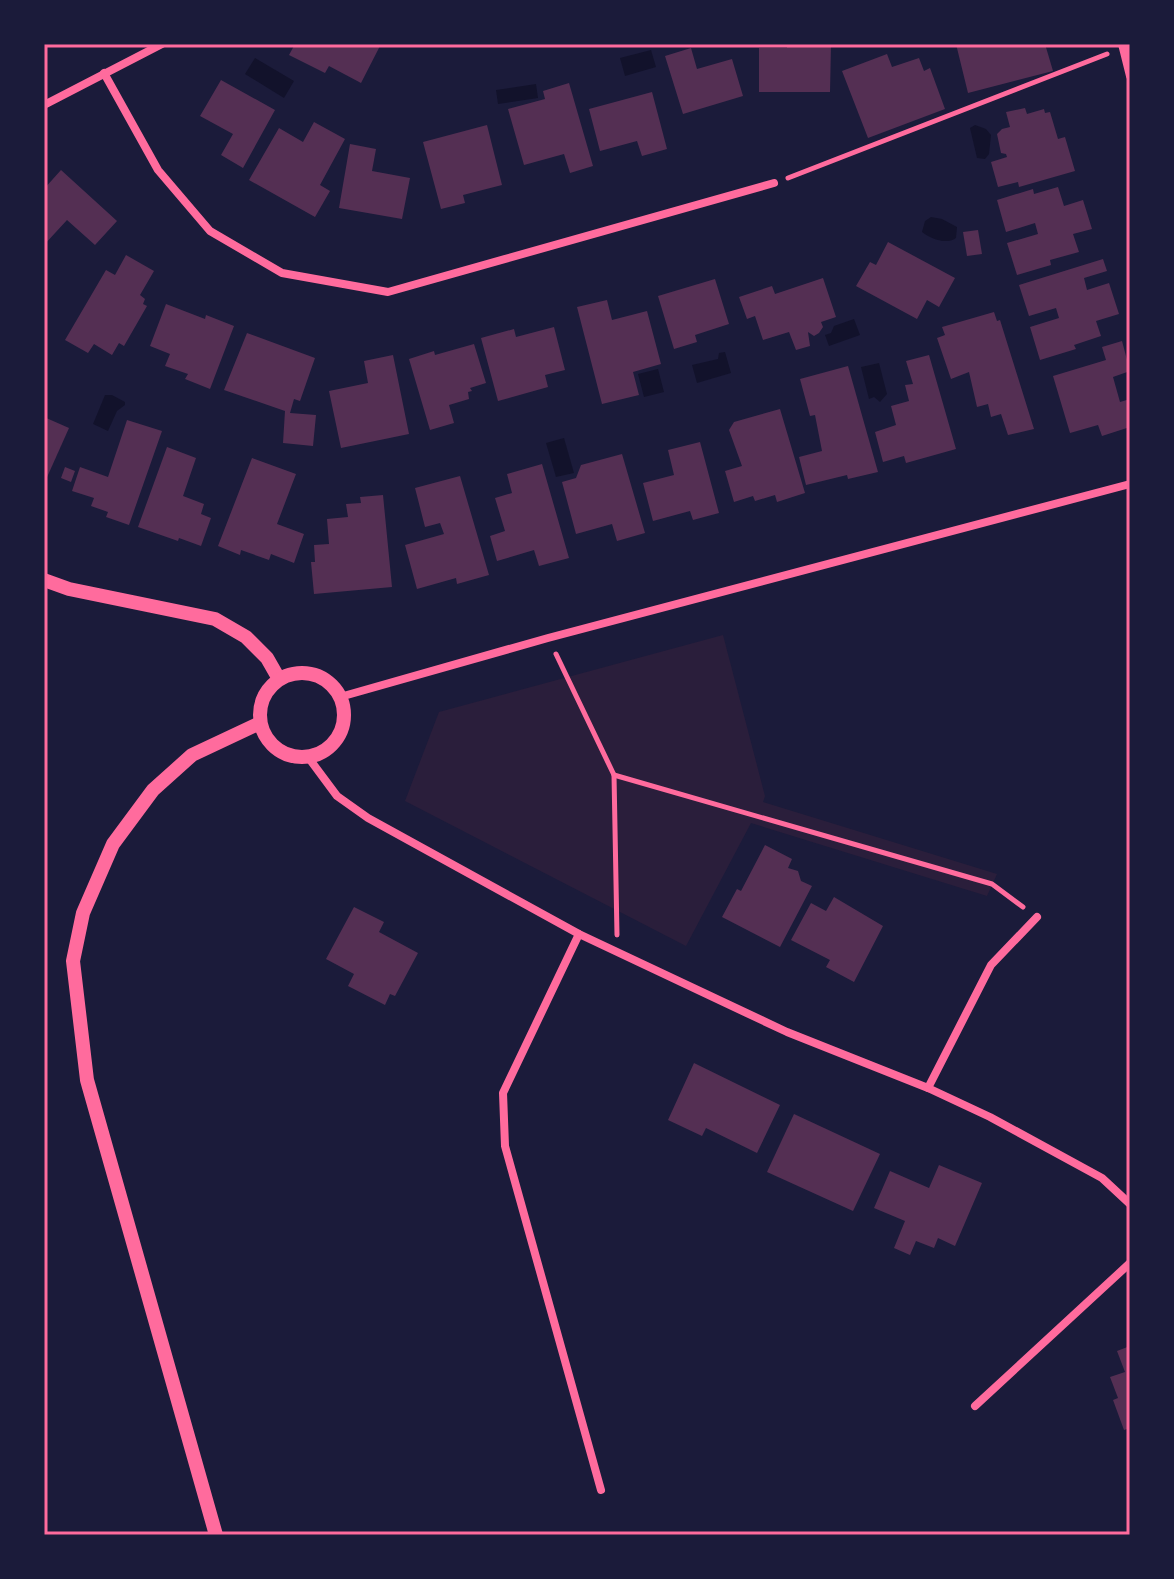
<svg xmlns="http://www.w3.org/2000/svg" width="1174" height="1579" font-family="Literata,serif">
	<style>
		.green { fill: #2a1e3b }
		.water { fill: #12122b }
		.building { fill: #542f53 }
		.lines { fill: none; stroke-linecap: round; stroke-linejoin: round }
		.path { stroke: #ff6b9d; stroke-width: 5 }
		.minor { stroke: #ff6b9d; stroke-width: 8 }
		.tertiary { stroke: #ff6b9d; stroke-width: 14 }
		.neatline { fill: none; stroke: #ff6b9d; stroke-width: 3 }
	</style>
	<rect width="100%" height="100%" fill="#1b1b3a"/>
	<path class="green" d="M 723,635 L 765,796 L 763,802 L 997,874 L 987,896 L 751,823 L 686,946 L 405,801 L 439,712 Z"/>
	<g class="water">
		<path d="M 651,50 L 656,67 L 625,76 L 620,58 Z"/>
		<path d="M 255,58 L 294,81 L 284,98 L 245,74 Z"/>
		<path d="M 536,84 L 538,98 L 498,104 L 496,90 Z"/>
		<path d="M 975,125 L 986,129 L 991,135 L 989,154 L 985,159 L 977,158 L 970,128 Z"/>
		<path d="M 931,217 L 942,219 L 957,227 L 956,238 C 946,245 931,239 922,232 L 925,221 Z"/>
		<path d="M 854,319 L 860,335 L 829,346 L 825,335 L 831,333 L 834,326 Z"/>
		<path d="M 725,352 L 731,373 L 697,383 L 692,365 L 718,359 L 719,353 Z"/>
		<path d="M 879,363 L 887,394 L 880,402 L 874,397 L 869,399 L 861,367 Z"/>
		<path d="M 658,369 L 664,392 L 644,397 L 638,374 Z"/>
		<path d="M 105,395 L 112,395 L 125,402 L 125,405 L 117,411 L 108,431 L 93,424 Z"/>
		<path d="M 564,438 L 574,473 L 556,477 L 546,443 Z"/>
	</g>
	<g class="building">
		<path d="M 295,44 L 381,44 L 361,83 L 329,66 L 325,73 L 289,55 Z"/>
		<path d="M 787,44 L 831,44 L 830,92 L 759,92 L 759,48 L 787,48 Z"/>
		<path d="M 956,44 L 1015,44 L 1016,47 L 1045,44 L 1053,71 L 968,93 Z"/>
		<path d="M 691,48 L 697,69 L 732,59 L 743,96 L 683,114 L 665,56 Z"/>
		<path d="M 887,54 L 892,67 L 919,58 L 924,71 L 930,68 L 945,109 L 868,138 L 842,71 Z"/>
		<path d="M 221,80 L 275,110 L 243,168 L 221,155 L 233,134 L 200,116 Z"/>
		<path d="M 569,83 L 593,166 L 570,173 L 564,154 L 524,165 L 508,109 L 545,99 L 543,91 Z"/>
		<path d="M 652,92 L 667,149 L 642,156 L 637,141 L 600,151 L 589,109 Z"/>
		<path d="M 1025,108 L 1027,114 L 1044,109 L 1045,113 L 1050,112 L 1058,139 L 1065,137 L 1075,171 L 1019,187 L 1018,182 L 998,187 L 991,162 L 1007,157 L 1006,154 L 1001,153 L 997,134 L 1002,129 L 1010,127 L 1006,112 Z"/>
		<path d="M 314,122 L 345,139 L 320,185 L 330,191 L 315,217 L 249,180 L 279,128 L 303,142 Z"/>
		<path d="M 487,125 L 502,185 L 463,195 L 465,203 L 441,209 L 423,142 Z"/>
		<path d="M 350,144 L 376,149 L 372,171 L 410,178 L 402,219 L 339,208 Z"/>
		<path d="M 61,170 L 117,221 L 95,245 L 67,220 L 44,245 L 44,189 Z"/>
		<path d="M 1058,187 L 1064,206 L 1083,200 L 1092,229 L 1073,234 L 1079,252 L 1050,260 L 1051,265 L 1017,275 L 1007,243 L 1038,234 L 1035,223 L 1006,232 L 997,200 L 1033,189 L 1034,194 Z"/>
		<path d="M 978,230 L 982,254 L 967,256 L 963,232 Z"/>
		<path d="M 888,242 L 955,278 L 939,307 L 927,300 L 917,319 L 856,286 L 870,262 L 876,265 Z"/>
		<path d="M 126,255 L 154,271 L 140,295 L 145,299 L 143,304 L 147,306 L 124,346 L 119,343 L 112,355 L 94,344 L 88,353 L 65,340 L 106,270 L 115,275 Z"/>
		<path d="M 1103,259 L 1107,271 L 1084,278 L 1087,290 L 1109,283 L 1119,314 L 1096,321 L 1101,336 L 1074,345 L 1076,349 L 1040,360 L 1030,327 L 1059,318 L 1056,308 L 1029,316 L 1019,285 Z"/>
		<path d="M 823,278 L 836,317 L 821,322 L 823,327 L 819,333 L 814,336 L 808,332 L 810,346 L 796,350 L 789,332 L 763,340 L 755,316 L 747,319 L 739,297 L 772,286 L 775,294 Z"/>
		<path d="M 715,279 L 729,324 L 695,335 L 697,342 L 674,349 L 658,296 Z"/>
		<path d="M 607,300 L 612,320 L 647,311 L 661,364 L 633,372 L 639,395 L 602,404 L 577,307 Z"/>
		<path d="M 166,304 L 205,319 L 206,315 L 234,326 L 210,389 L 185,379 L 188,374 L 165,366 L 170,354 L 150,346 Z"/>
		<path d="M 994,312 L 997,321 L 1000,320 L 1034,429 L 1008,435 L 1001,414 L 991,417 L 988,404 L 977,407 L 969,372 L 951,379 L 937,338 L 945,335 L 942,327 Z"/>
		<path d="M 554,327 L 565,370 L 545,375 L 548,387 L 498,401 L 481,338 L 514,329 L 516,337 Z"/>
		<path d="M 247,333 L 315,358 L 300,401 L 294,399 L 290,413 L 316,415 L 313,446 L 283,443 L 285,411 L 224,390 Z"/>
		<path d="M 1122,341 L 1130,371 L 1113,377 L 1120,402 L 1130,399 L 1130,427 L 1102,436 L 1098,425 L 1070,433 L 1053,376 L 1106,360 L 1102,347 Z"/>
		<path d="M 474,344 L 486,383 L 470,388 L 472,391 L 468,392 L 469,399 L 449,405 L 454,423 L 430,430 L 409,359 L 434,351 L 435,355 Z"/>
		<path d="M 393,355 L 409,434 L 341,448 L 329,391 L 368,383 L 364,361 Z"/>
		<path d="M 929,355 L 956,449 L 906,463 L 904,456 L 883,462 L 875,432 L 896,425 L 891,406 L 909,401 L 905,385 L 913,384 L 906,361 Z"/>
		<path d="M 848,366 L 878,472 L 848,479 L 847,475 L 806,485 L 799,457 L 822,451 L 815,415 L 810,416 L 800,379 Z"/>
		<path d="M 780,409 L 805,493 L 777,502 L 775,495 L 755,501 L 753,496 L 734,502 L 725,471 L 742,466 L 729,430 L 734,422 Z"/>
		<path d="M 44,417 L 69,428 L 44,484 Z"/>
		<path d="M 127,420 L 162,431 L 129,525 L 106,517 L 108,512 L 91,506 L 94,498 L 72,491 L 80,467 L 108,477 Z"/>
		<path d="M 700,442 L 719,513 L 693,520 L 690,511 L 653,521 L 643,483 L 674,475 L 668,450 Z"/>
		<path d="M 167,447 L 196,458 L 183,496 L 204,504 L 201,514 L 211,518 L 201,546 L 179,538 L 178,541 L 138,527 Z"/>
		<path d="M 622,454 L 645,533 L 617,541 L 612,524 L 576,534 L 562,482 L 576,478 L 581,465 Z"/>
		<path d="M 252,458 L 296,474 L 277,524 L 304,534 L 294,563 L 271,554 L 269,560 L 241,550 L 240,555 L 218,546 Z"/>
		<path d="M 542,464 L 569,558 L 539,566 L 534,550 L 497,561 L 490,536 L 505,531 L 495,498 L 512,493 L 507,474 Z"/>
		<path d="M 65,467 L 75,471 L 71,482 L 61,478 Z"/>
		<path d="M 460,476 L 489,575 L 457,584 L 456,578 L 417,589 L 405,545 L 444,534 L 440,523 L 425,527 L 415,488 Z"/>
		<path d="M 383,495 L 392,587 L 314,594 L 311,562 L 315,562 L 314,545 L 329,544 L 327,519 L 348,517 L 346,504 L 361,503 L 360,497 Z"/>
		<path d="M 765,845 L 792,859 L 788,868 L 798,871 L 801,881 L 812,886 L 780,947 L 722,917 L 737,889 L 741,891 Z"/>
		<path d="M 834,897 L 883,926 L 854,982 L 826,967 L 830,960 L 791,940 L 811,903 L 826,911 Z"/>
		<path d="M 354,907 L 384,922 L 379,932 L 418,953 L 395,996 L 390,994 L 385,1005 L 348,986 L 354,974 L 326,959 Z"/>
		<path d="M 694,1063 L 780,1105 L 757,1153 L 706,1128 L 702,1136 L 668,1120 Z"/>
		<path d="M 794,1114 L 880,1154 L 853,1211 L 767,1172 Z"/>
		<path d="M 939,1165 L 982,1183 L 955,1246 L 938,1238 L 934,1248 L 916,1241 L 910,1255 L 894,1248 L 905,1221 L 874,1208 L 890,1171 L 929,1188 Z"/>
		<path d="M 1130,1346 L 1130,1428 L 1124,1430 L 1113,1400 L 1118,1398 L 1110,1377 L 1125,1372 L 1117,1351 Z"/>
	</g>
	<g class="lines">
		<g class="path">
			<path d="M 788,178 L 1107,54"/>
			<path d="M 556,654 L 614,775 L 617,935"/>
			<path d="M 614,775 L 992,884 L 1023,907"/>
		</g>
		<g class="minor">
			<path d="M 1122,44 L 1130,76"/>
			<path d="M 104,73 L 158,170 L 210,231 L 282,273 L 388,292 L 774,183"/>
			<path d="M 44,105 L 162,44"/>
			<path d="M 340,697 L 548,638 L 1130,484"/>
			<path d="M 308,757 L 337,796 L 368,818 L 579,934 L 787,1032 L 928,1088 L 990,1117 L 1102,1178 L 1130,1204"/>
			<path d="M 579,934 L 503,1093 L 505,1146 L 601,1490"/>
			<path d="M 928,1088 L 991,965 L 1037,917"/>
			<path d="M 975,1406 L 1130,1263"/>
		</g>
		<g class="tertiary">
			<path d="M 44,580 L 69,589 L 215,619 L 246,637 L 267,658 L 279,679"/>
			<circle cx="302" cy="715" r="42"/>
			<path d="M 216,1535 L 87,1080 L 73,961 L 83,913 L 113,844 L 153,790 L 192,755 L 260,723"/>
		</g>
	</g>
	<rect width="1174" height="1579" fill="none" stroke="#1b1b3a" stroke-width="92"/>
	<rect x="46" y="46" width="1082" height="1487" class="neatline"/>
</svg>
